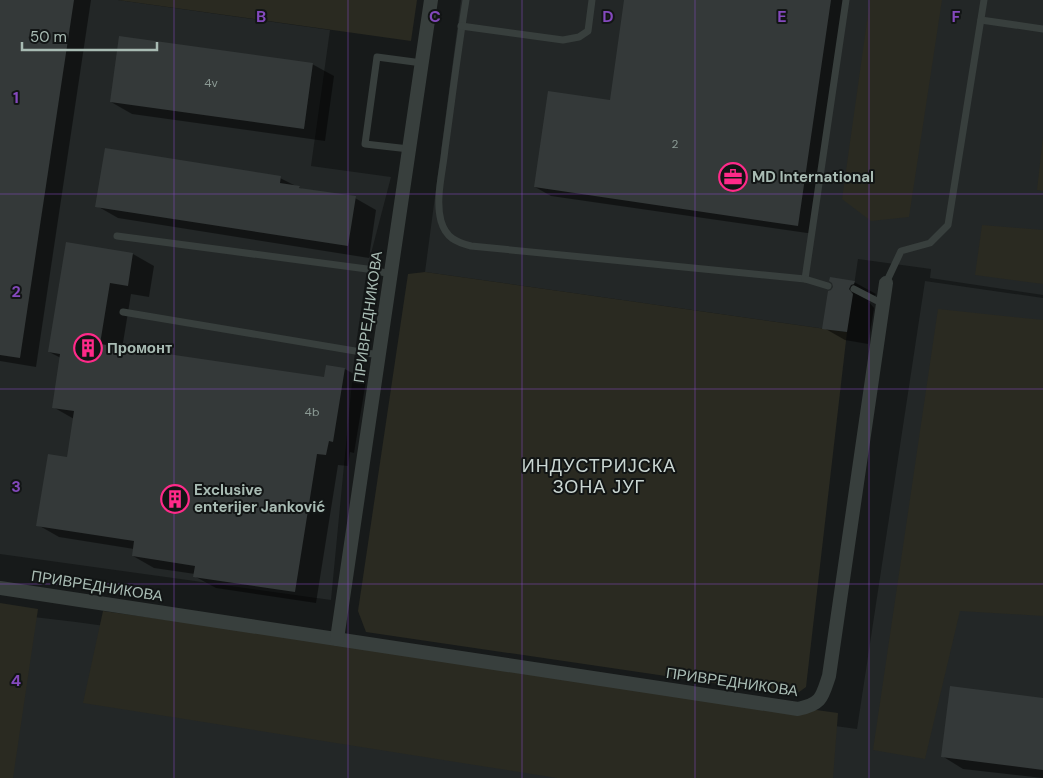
<svg xmlns="http://www.w3.org/2000/svg" width="1043" height="778" font-family="'DM Sans',sans-serif">
	<style>
		.built { fill: #232727 }
		.green { fill: #2a2a21 }
		.shadow { fill: #0007 }
		.building { fill: #343939 }
		.lines { fill: none; stroke-linecap: round; stroke-linejoin: round }
		.lane { stroke: #383f3d; stroke-width: 7 }
		.street { stroke: #383f3d; stroke-width: 14 }
		.grid { fill: none; stroke: #8449bd; stroke-width: 1; stroke-opacity: 0.55 }
		.labels { text-anchor: middle; stroke-width: 4; stroke-linejoin: round; paint-order: stroke }
		.number-label { font-size: 12px; fill: #8b9a94 }
		.poi-label { font-size: 15px; font-weight: bold; fill: #a8bbb3; stroke: #121515; text-anchor: start }
		.street-label { font-size: 15px; fill: #a8bbb3; stroke: #121515 }
		.quarter-label { font-size: 18px; letter-spacing: 1px; fill: #cad6d2; stroke: #121515 }
		.grid-label { font-size: 16px; text-anchor: middle; font-weight: bold; fill: #8449bd; stroke: #121515; stroke-width: 4; stroke-linejoin: round; paint-order: stroke }
	</style>
	<rect width="100%" height="100%" fill="#171a1a"/>
	<g class="built">
		<path d="M 0,0 L 118,0 L 330,30 L 311,166 L 391,177 L 367,269 L 355,351 L 331,600 L 0,554 Z"/>
		<path d="M 461,0 L 1043,0 L 1043,295 L 930,278 L 931,269 L 858,259 L 847,332 L 425,272 Z"/>
		<path d="M 925,281 L 1043,298 L 1043,778 L 0,778 L 0,613 L 76,622 L 857,729 Z"/>
	</g>
	<g class="green">
		<path d="M 118,0 L 417,0 L 411,41 Z"/>
		<path d="M 870,0 L 942,0 L 909,217 L 871,221 L 842,199 Z"/>
		<path d="M 1043,137 L 1043,191 L 1037,190 Z"/>
		<path d="M 982,225 L 1043,230 L 1043,284 L 975,275 Z"/>
		<path d="M 425,272 L 847,332 L 806,687 L 795,695 L 366,632 L 358,611 L 408,274 Z"/>
		<path d="M 938,309 L 1043,320 L 1043,616 L 960,611 L 925,759 L 873,750 Z"/>
		<path d="M 0,603 L 38,609 L 13,778 L 0,778 Z"/>
		<path d="M 103,611 L 838,713 L 833,778 L 557,778 L 83,703 Z"/>
	</g>
	<g class="shadow">
		<path d="M 0,0 L 91,0 L 36,367 L 0,361 Z"/>
		<path d="M 626,0 L 848,0 L 814,234 L 551,196 L 535,187 L 611,101 Z"/>
		<path d="M 312,64 L 334,76 L 325,141 L 132,114 L 111,102 Z"/>
		<path d="M 280,178 L 304,190 L 355,198 L 376,210 L 369,258 L 118,218 L 97,206 Z"/>
		<path d="M 133,254 L 154,266 L 149,297 L 131,294 L 122,349 L 325,378 L 345,369 L 366,381 L 354,453 L 350,452 L 348,466 L 338,465 L 316,603 L 216,588 L 194,576 L 195,574 L 154,568 L 133,556 L 134,549 L 59,537 L 38,525 L 68,458 L 74,419 L 53,407 L 61,358 L 49,352 Z"/>
		<path d="M 854,282 L 876,294 L 869,302 L 874,308 L 868,344 L 845,340 L 824,328 L 829,292 Z"/>
		<path d="M 1043,699 L 1043,778 L 963,769 L 942,756 Z"/>
	</g>
	<g class="building">
		<path d="M 0,0 L 74,0 L 20,358 L 0,355 Z"/>
		<path d="M 624,0 L 831,0 L 798,226 L 534,187 L 548,91 L 610,100 Z"/>
		<path d="M 119,36 L 313,63 L 304,129 L 110,102 Z"/>
		<path d="M 105,148 L 281,176 L 280,183 L 300,186 L 299,188 L 356,196 L 348,246 L 95,207 Z"/>
		<path d="M 66,242 L 133,253 L 128,286 L 110,283 L 100,344 L 324,377 L 326,365 L 345,368 L 333,442 L 329,441 L 326,455 L 317,454 L 295,592 L 193,577 L 195,566 L 132,556 L 134,541 L 36,526 L 48,454 L 67,457 L 74,411 L 52,408 L 60,354 L 48,352 Z"/>
		<path d="M 830,277 L 855,281 L 854,284 L 851,285 L 849,289 L 853,294 L 847,332 L 822,329 L 828,291 L 831,290 L 833,287 L 832,283 L 829,281 Z"/>
		<path d="M 950,686 L 1043,698 L 1043,770 L 941,757 Z"/>
	</g>
	<g class="lines">
		<g class="lane">
			<path d="M 466,0 C 458,49 452,99 445,149 C 443,171 435,199 441,221 C 446,238 456,242 471,246 L 805,279 L 846,0"/>
			<path d="M 981,20 L 1043,29"/>
			<path d="M 461,26 L 563,40 L 579,37 L 588,31 L 592,0"/>
			<path d="M 409,149 L 365,144 L 377,57 L 422,63"/>
			<path d="M 117,236 L 367,269 L 391,274"/>
			<path d="M 805,279 L 828,286"/>
			<path d="M 886,283 L 901,251 L 930,243 L 948,225 L 984,0"/>
			<path d="M 854,289 L 883,304"/>
			<path d="M 123,312 L 379,355"/>
		</g>
		<g class="street">
			<path d="M 0,588 L 798,709 C 822,704 822,697 829,676 L 886,283"/>
			<path d="M 337,639 L 431,0"/>
		</g>
	</g>
	<path class="grid" d="M 174,0 L 174,778M 348,0 L 348,778M 522,0 L 522,778M 695,0 L 695,778M 869,0 L 869,778M 0,194 L 1043,194M 0,389 L 1043,389M 0,584 L 1043,584"/>
	<defs>
		<symbol id="office-ring" viewBox="-11 -11 22 22"><circle r="9.5" fill="#121515" stroke="#ff2a89" stroke-width="1.5"/><path d="M-6-3h4V-5.5h4V-3h4V5H-6ZM-1-4.5V-3h2v-1.5ZM-6 0V1H6V0Z" fill="#ff2a89"/></symbol>
		<symbol id="building-ring" viewBox="-11 -11 22 22"><circle r="9.5" fill="#121515" stroke="#ff2a89" stroke-width="1.5"/><path d="M-4-6H4V6H1V3H-1V6H-4ZM-2.5-4.3h1.7v1.8h-1.7ZM.8-4.3h1.7v1.8H.8ZM-2.5-1h1.7V.8h-1.7ZM.8-1h1.7V.8H.8Z" fill="#ff2a89"/></symbol>
	</defs>
	<g fill-rule="evenodd">
		<use href="#office-ring" x="717" y="161" width="32" height="32"/>
		<use href="#building-ring" x="72" y="332" width="32" height="32"/>
		<use href="#building-ring" x="159" y="483" width="32" height="32"/>
	</g>
	<g class="labels">
		<g class="number-label">
			<text x="211" y="87">4v</text>
			<text x="675" y="148">2</text>
			<text x="312" y="416">4b</text>
		</g>
		<g class="poi-label">
			<text x="752" y="182">MD International</text>
			<text x="107" y="353">Промонт</text>
			<text x="194" y="495">Exclusive<tspan x="194" dy="17">enterijer Janković</tspan></text>
		</g>
		<g class="street-label">
			<text transform="translate(368 317) rotate(-82)" y="5">ПРИВРЕДНИКОВА</text>
			<text transform="translate(97 586) rotate(9)" y="5">ПРИВРЕДНИКОВА</text>
			<text transform="translate(732 682) rotate(8)" y="5">ПРИВРЕДНИКОВА</text>
		</g>
		<g class="quarter-label">
			<text x="599" y="472">ИНДУСТРИЈСКА<tspan x="599" dy="21">ЗОНА ЈУГ</tspan></text>
		</g>
	</g>
	<g class="grid-label">
		<text x="261" y="22">B</text>
		<text x="435" y="22">C</text>
		<text x="608" y="22">D</text>
		<text x="782" y="22">E</text>
		<text x="956" y="22">F</text>
		<text x="16" y="103">1</text>
		<text x="16" y="297">2</text>
		<text x="16" y="492">3</text>
		<text x="16" y="686">4</text>
	</g>
	<path d="M22 42v8h135v-8" fill="none" stroke="#a8bbb3" stroke-width="2.5"/>
	<text x="30" y="42" font-size="15" fill="#a8bbb3" stroke="#121515" stroke-width="4" paint-order="stroke">50 m</text>
</svg>
